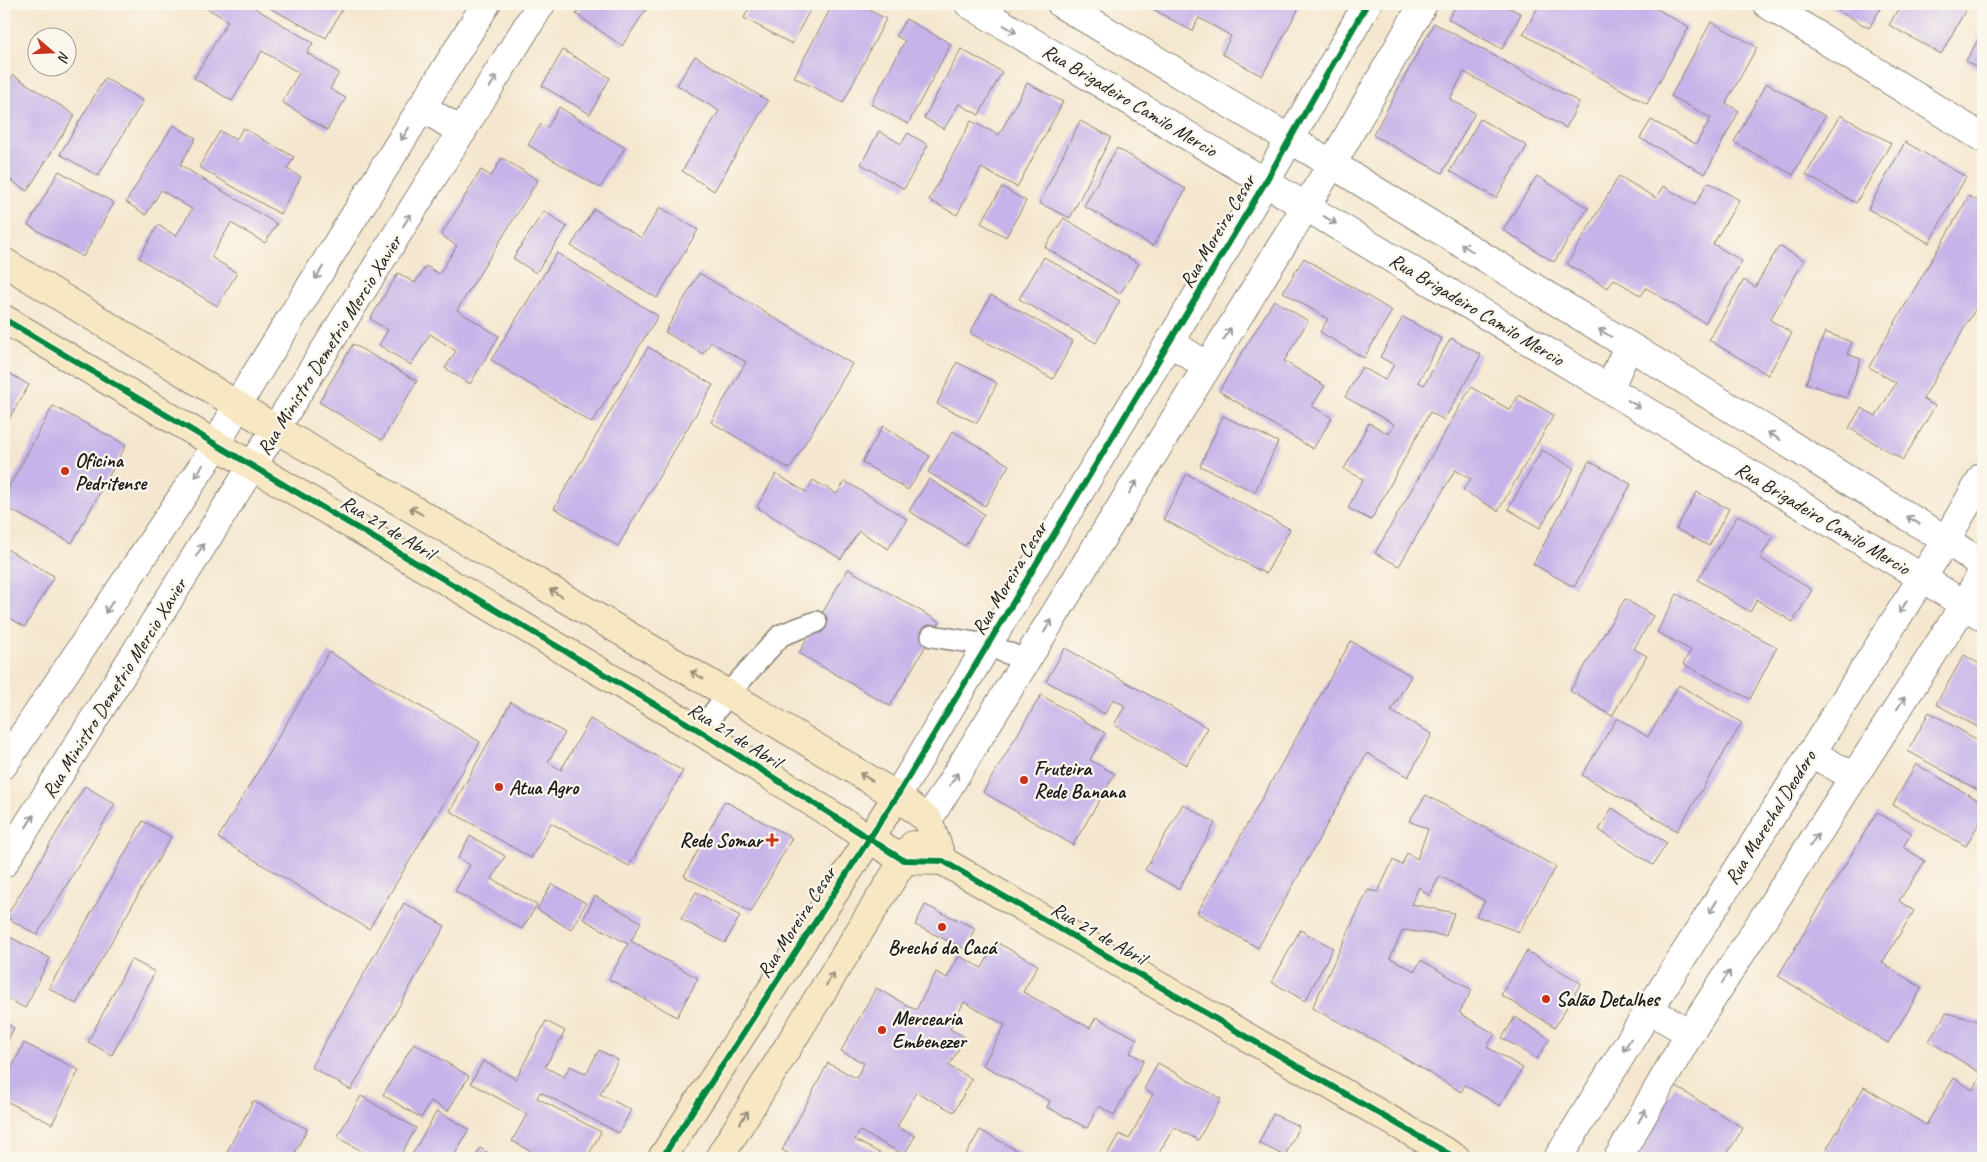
<svg xmlns="http://www.w3.org/2000/svg" width="1987" height="1162" font-family="Caveat,sans-serif">
	<style>
		.building { fill: #c6b3e9 }
		.lines { fill: none; stroke-linecap: round; stroke-linejoin: round }
		.lane-casing { stroke: #888276; stroke-width: 24 }
		.street-casing { stroke: #888276; stroke-width: 30 }
		.secondary-casing { stroke: #888276; stroke-width: 30 }
		.lane { stroke: #fff; stroke-width: 21 }
		.street { stroke: #fff; stroke-width: 28 }
		.secondary { stroke: #f7e8c3; stroke-width: 28 }
		.cycleway-casing { stroke: #fbf7ec; stroke-width: 9 }
		.cycleway { stroke: #00873e; stroke-width: 6 }
		.oneway { stroke: #999 }
		.oneway2 { stroke: #948c78 }
		.poi-dot { fill: #c8321e; stroke: #fbf7ec; stroke-width: 2 }
		.labels { text-anchor: middle; stroke-width: 4.5; stroke-linejoin: round; paint-order: stroke }
		.street-label { font-size: 20px; fill: #1c1c1c; stroke: #fbf7ec }
		.poi-label { font-size: 20px; font-weight: bold; fill: #1c1c1c; stroke: #fbf7ec; text-anchor: start }
	</style>
	<rect width="100%" height="100%" fill="#fbf7ec"/>
	<filter id="ink" filterUnits="userSpaceOnUse"><feTurbulence type="fractalNoise" baseFrequency=".02" numOctaves="2"/><feDisplacementMap in="SourceGraphic" scale="10" xChannelSelector="R" yChannelSelector="G"/><feConvolveMatrix kernelMatrix="1 2 1 2 8 2 1 2 1" color-interpolation-filters="sRGB"/></filter>
	<filter id="wash" filterUnits="userSpaceOnUse"><feTurbulence type="fractalNoise" baseFrequency=".0096" numOctaves="4" result="noise"/><feDisplacementMap in="SourceGraphic" scale="20" xChannelSelector="R" yChannelSelector="G"/><feGaussianBlur stdDeviation="1.12" result="paint"/><feColorMatrix in="noise" values="0 0 0 0 0 0 0 0 0 0 0 0 0 0 0 0 0 1.4 0 .05"/><feComposite in="paint" operator="in"/></filter>
	<g filter="url(#wash)">
		<rect width="100%" height="100%" fill="#f5e7cf"/>
		<g id="blocks">
			<g class="building">
				<path d="M 200,4 L 248,4 L 313,43 L 307,53 L 339,73 L 330,89 L 346,98 L 327,130 L 282,102 L 299,73 L 262,51 L 232,101 L 194,78 L 228,21 Z"/>
				<path d="M 262,4 L 345,4 L 326,38 Z"/>
				<path d="M 583,4 L 647,4 L 649,5 L 622,46 L 576,14 Z"/>
				<path d="M 751,4 L 813,4 L 792,44 L 744,18 Z"/>
				<path d="M 833,4 L 858,4 L 886,19 L 843,103 L 794,77 Z"/>
				<path d="M 1144,4 L 1296,4 L 1300,6 L 1262,76 L 1222,54 L 1231,36 L 1199,18 L 1192,31 Z"/>
				<path d="M 1457,4 L 1502,4 L 1521,14 L 1502,49 L 1448,19 Z"/>
				<path d="M 1540,4 L 1648,4 L 1689,27 L 1647,104 L 1523,34 Z"/>
				<path d="M 1826,4 L 1883,4 L 1869,28 Z"/>
				<path d="M 1901,4 L 1969,4 L 1941,54 L 1889,25 Z"/>
				<path d="M 906,19 L 951,44 L 908,124 L 871,104 L 905,41 L 896,36 Z"/>
				<path d="M 1711,22 L 1757,47 L 1726,103 L 1739,111 L 1705,174 L 1640,138 L 1651,120 L 1696,144 L 1711,118 L 1671,96 Z"/>
				<path d="M 1434,23 L 1579,102 L 1566,128 L 1464,72 L 1450,99 L 1475,113 L 1442,173 L 1373,135 Z"/>
				<path d="M 1983,31 L 1983,72 L 1966,61 Z"/>
				<path d="M 961,49 L 1002,72 L 979,115 L 959,104 L 944,129 L 924,118 Z"/>
				<path d="M 563,50 L 610,78 L 590,114 L 542,86 Z"/>
				<path d="M 695,56 L 768,101 L 714,191 L 682,171 L 719,111 L 677,85 Z"/>
				<path d="M 13,75 L 75,115 L 27,191 L 4,176 L 4,90 Z"/>
				<path d="M 105,78 L 143,101 L 98,176 L 60,154 Z"/>
				<path d="M 1027,83 L 1063,102 L 1017,187 L 981,168 L 957,215 L 929,200 L 971,121 L 999,135 Z"/>
				<path d="M 1766,83 L 1825,116 L 1793,175 L 1734,142 Z"/>
				<path d="M 559,107 L 625,148 L 600,188 L 528,145 L 541,124 L 548,127 Z"/>
				<path d="M 1840,115 L 1891,143 L 1856,203 L 1806,175 Z"/>
				<path d="M 1480,119 L 1527,146 L 1496,198 L 1450,171 Z"/>
				<path d="M 1080,121 L 1111,137 L 1070,218 L 1039,203 Z"/>
				<path d="M 173,125 L 196,138 L 180,165 L 277,224 L 265,243 L 231,223 L 211,257 L 237,273 L 217,306 L 139,258 L 158,225 L 176,236 L 192,209 L 161,190 L 146,215 L 126,202 Z"/>
				<path d="M 243,128 L 294,157 L 287,169 L 301,177 L 280,214 L 199,167 L 220,131 L 236,140 Z"/>
				<path d="M 879,131 L 901,144 L 908,133 L 928,145 L 904,189 L 861,164 Z"/>
				<path d="M 1905,142 L 1966,177 L 1929,243 L 1868,209 Z"/>
				<path d="M 1117,148 L 1186,189 L 1153,246 L 1084,206 Z"/>
				<path d="M 502,158 L 538,180 L 457,310 L 499,336 L 470,384 L 445,368 L 456,351 L 430,334 L 411,365 L 379,345 L 388,330 L 370,319 L 398,273 L 415,283 L 426,266 L 439,274 L 457,246 L 441,235 L 481,170 L 491,176 Z"/>
				<path d="M 59,171 L 114,203 L 83,257 L 28,225 Z"/>
				<path d="M 1537,176 L 1588,208 L 1554,262 L 1503,230 Z"/>
				<path d="M 1619,176 L 1656,198 L 1663,186 L 1695,205 L 1708,182 L 1739,200 L 1713,244 L 1742,261 L 1705,323 L 1646,288 L 1641,296 L 1614,279 L 1608,288 L 1567,264 Z"/>
				<path d="M 1002,187 L 1026,201 L 1006,237 L 981,223 Z"/>
				<path d="M 1969,196 L 1983,204 L 1983,296 L 1923,399 L 1935,406 L 1903,460 L 1849,428 L 1861,408 L 1876,416 L 1896,383 L 1869,367 Z"/>
				<path d="M 660,207 L 698,230 L 657,298 L 571,246 L 594,209 L 641,238 Z"/>
				<path d="M 544,211 L 567,227 L 536,273 L 513,258 Z"/>
				<path d="M 1064,218 L 1139,264 L 1120,294 L 1045,247 Z"/>
				<path d="M 1779,246 L 1804,260 L 1770,320 L 1792,333 L 1768,375 L 1709,340 L 1744,280 L 1755,287 Z"/>
				<path d="M 557,253 L 658,316 L 592,423 L 491,360 Z"/>
				<path d="M 1044,257 L 1120,301 L 1096,343 L 1019,299 Z"/>
				<path d="M 1304,258 L 1392,311 L 1364,358 L 1320,332 L 1328,319 L 1283,292 Z"/>
				<path d="M 699,273 L 852,364 L 790,469 L 711,422 L 746,362 L 711,342 L 703,354 L 665,332 Z"/>
				<path d="M 991,295 L 1073,341 L 1053,379 L 970,333 Z"/>
				<path d="M 1274,300 L 1308,321 L 1284,361 L 1325,386 L 1312,406 L 1332,418 L 1313,449 L 1219,391 Z"/>
				<path d="M 1403,317 L 1442,339 L 1418,382 L 1424,385 L 1451,338 L 1481,355 L 1444,420 L 1430,412 L 1371,520 L 1348,508 L 1363,479 L 1344,469 L 1369,423 L 1389,434 L 1394,424 L 1345,397 L 1362,367 L 1385,380 L 1394,365 L 1380,357 Z"/>
				<path d="M 1825,332 L 1852,342 L 1847,354 L 1861,359 L 1846,398 L 1806,383 Z"/>
				<path d="M 353,344 L 417,381 L 382,440 L 319,402 Z"/>
				<path d="M 648,347 L 713,385 L 618,546 L 554,508 Z"/>
				<path d="M 957,362 L 997,383 L 977,423 L 937,404 Z"/>
				<path d="M 4,370 L 29,385 L 6,424 L 4,422 Z"/>
				<path d="M 1471,387 L 1510,410 L 1519,395 L 1554,415 L 1498,511 L 1463,490 L 1471,479 L 1455,470 L 1399,566 L 1375,553 Z"/>
				<path d="M 53,406 L 126,445 L 72,543 L 4,506 L 4,496 Z"/>
				<path d="M 1223,416 L 1278,442 L 1255,492 L 1200,466 Z"/>
				<path d="M 883,426 L 930,456 L 908,490 L 862,462 Z"/>
				<path d="M 953,431 L 1009,465 L 985,506 L 928,472 Z"/>
				<path d="M 1542,450 L 1574,468 L 1540,528 L 1508,509 Z"/>
				<path d="M 1589,461 L 1631,484 L 1574,587 L 1533,564 Z"/>
				<path d="M 776,474 L 806,492 L 813,480 L 837,494 L 845,481 L 907,519 L 888,549 L 859,531 L 841,559 L 757,507 Z"/>
				<path d="M 1187,474 L 1290,529 L 1266,574 L 1163,519 Z"/>
				<path d="M 929,479 L 984,514 L 965,546 L 909,511 Z"/>
				<path d="M 1697,492 L 1729,509 L 1709,546 L 1676,529 Z"/>
				<path d="M 1738,515 L 1773,537 L 1760,558 L 1812,590 L 1793,622 L 1757,600 L 1750,612 L 1698,580 Z"/>
				<path d="M 5,548 L 54,576 L 25,627 L 8,617 L 4,625 Z"/>
				<path d="M 848,569 L 940,622 L 890,706 L 799,653 Z"/>
				<path d="M 1677,594 L 1777,647 L 1750,699 L 1683,664 L 1691,650 L 1657,632 Z"/>
				<path d="M 1625,599 L 1653,616 L 1634,649 L 1647,656 L 1612,716 L 1570,691 Z"/>
				<path d="M 1351,641 L 1411,676 L 1391,711 L 1432,734 L 1408,777 L 1367,753 L 1258,948 L 1197,913 Z"/>
				<path d="M 1065,648 L 1208,728 L 1186,765 L 1114,725 L 1125,706 L 1113,699 L 1105,714 L 1046,681 Z"/>
				<path d="M 329,652 L 480,742 L 369,929 L 218,838 Z"/>
				<path d="M 1964,655 L 1983,666 L 1983,730 L 1936,704 Z"/>
				<path d="M 1679,685 L 1742,723 L 1677,831 L 1582,775 L 1617,718 L 1648,737 Z"/>
				<path d="M 1041,695 L 1105,733 L 1090,760 L 1115,774 L 1073,845 L 983,792 Z"/>
				<path d="M 511,702 L 565,733 L 548,762 L 561,770 L 590,719 L 683,771 L 629,866 L 551,823 L 531,858 L 450,811 Z"/>
				<path d="M 1929,712 L 1983,743 L 1983,793 L 1908,751 Z"/>
				<path d="M 1916,764 L 1983,803 L 1983,816 L 1966,846 L 1893,805 Z"/>
				<path d="M 85,786 L 115,804 L 37,935 L 6,917 Z"/>
				<path d="M 1426,795 L 1556,867 L 1519,932 L 1476,916 L 1485,901 L 1440,876 L 1429,896 L 1419,887 L 1411,904 L 1454,913 L 1446,936 L 1403,930 L 1390,958 L 1415,971 L 1421,960 L 1472,990 L 1459,1013 L 1495,1034 L 1487,1047 L 1523,1068 L 1500,1106 L 1465,1085 L 1461,1092 L 1374,1040 L 1312,1008 L 1368,890 L 1378,892 L 1393,860 L 1402,865 L 1407,853 L 1417,859 L 1428,829 L 1409,821 Z"/>
				<path d="M 725,801 L 792,838 L 751,912 L 684,876 Z"/>
				<path d="M 1183,804 L 1215,823 L 1179,889 L 1145,870 Z"/>
				<path d="M 1612,808 L 1667,843 L 1653,865 L 1599,830 Z"/>
				<path d="M 1877,812 L 1912,833 L 1903,847 L 1925,861 L 1899,901 L 1914,911 L 1882,963 L 1922,988 L 1888,1043 L 1778,976 Z"/>
				<path d="M 143,821 L 171,837 L 76,1004 L 49,988 Z"/>
				<path d="M 470,836 L 505,856 L 492,879 L 537,905 L 522,929 L 455,891 L 470,865 L 458,858 Z"/>
				<path d="M 552,884 L 586,903 L 571,930 L 537,909 Z"/>
				<path d="M 696,892 L 740,916 L 725,943 L 681,919 Z"/>
				<path d="M 595,896 L 641,922 L 631,941 L 698,978 L 677,1017 L 609,979 L 628,944 L 583,919 Z"/>
				<path d="M 404,903 L 445,926 L 351,1090 L 311,1067 Z"/>
				<path d="M 925,905 L 975,928 L 965,949 L 915,925 Z"/>
				<path d="M 1300,930 L 1333,948 L 1305,1001 L 1272,982 Z"/>
				<path d="M 4,934 L 50,958 L 25,1008 L 4,997 Z"/>
				<path d="M 996,942 L 1038,965 L 1023,992 L 1090,1028 L 1096,1017 L 1137,1039 L 1130,1053 L 1144,1060 L 1114,1115 L 1099,1106 L 1087,1128 L 1047,1107 L 1050,1101 L 983,1065 L 1005,1025 L 964,1002 L 950,1029 L 965,1037 L 949,1066 L 972,1079 L 954,1112 L 916,1092 L 897,1127 L 915,1136 L 904,1155 L 860,1131 L 855,1140 L 889,1158 L 813,1158 L 811,1157 L 798,1158 L 782,1150 L 828,1063 L 856,1078 L 864,1063 L 841,1051 L 876,988 L 916,1010 L 936,972 L 947,978 L 959,956 L 982,968 Z"/>
				<path d="M 1527,951 L 1581,983 L 1555,1027 L 1501,995 Z"/>
				<path d="M 131,959 L 155,972 L 112,1055 L 88,1042 Z"/>
				<path d="M 1946,1013 L 1983,1022 L 1983,1158 L 1821,1158 L 1864,1087 L 1926,1125 L 1954,1078 L 1973,1090 L 1982,1074 L 1929,1041 Z"/>
				<path d="M 1515,1017 L 1550,1039 L 1537,1059 L 1502,1038 Z"/>
				<path d="M 546,1021 L 565,1031 L 545,1067 L 564,1077 L 570,1066 L 586,1074 L 599,1050 L 618,1060 L 600,1094 L 631,1110 L 619,1133 L 540,1092 L 537,1098 L 601,1132 L 587,1158 L 543,1158 L 512,1141 L 527,1114 L 471,1083 L 483,1061 L 516,1079 Z"/>
				<path d="M 4,1022 L 14,1028 L 4,1048 Z"/>
				<path d="M 24,1043 L 79,1070 L 52,1124 L 4,1100 L 4,1083 Z"/>
				<path d="M 414,1043 L 469,1076 L 448,1111 L 431,1101 L 421,1118 L 383,1095 Z"/>
				<path d="M 1158,1063 L 1221,1099 L 1198,1140 L 1174,1127 L 1156,1158 L 1105,1158 L 1119,1134 L 1129,1139 L 1153,1094 L 1144,1089 Z"/>
				<path d="M 1675,1086 L 1743,1128 L 1727,1154 L 1734,1158 L 1629,1158 Z"/>
				<path d="M 361,1096 L 416,1128 L 399,1158 L 374,1158 L 337,1137 Z"/>
				<path d="M 253,1101 L 307,1129 L 295,1153 L 306,1158 L 224,1158 Z"/>
				<path d="M 437,1111 L 469,1129 L 453,1158 L 410,1158 Z"/>
				<path d="M 1273,1114 L 1299,1126 L 1285,1156 L 1259,1143 Z"/>
				<path d="M 980,1130 L 1016,1150 L 1031,1158 L 964,1158 Z"/>
				<path d="M 480,1148 L 497,1158 L 475,1158 Z"/>
			</g>
		</g>
	</g>
	<g filter="url(#ink)">
		<use href="#blocks" fill-opacity="0" stroke="#888276" stroke-width="1"/>
		<g class="lines">
			<defs>
				<g id="lane">
					<path d="M 932,636 L 988,645 L 1027,661"/>
					<path d="M 700,731 L 728,694 L 781,635 L 816,622"/>
				</g>
				<g id="street">
					<path d="M 969,4 L 1609,389 L 1921,577 L 1983,617"/>
					<path d="M 1061,4 L 1332,164 L 1946,540 L 1983,565"/>
					<path d="M 1767,4 L 1983,138"/>
					<path d="M 422,107 L 462,132"/>
					<path d="M 1170,342 L 1207,366"/>
					<path d="M 1609,389 L 1628,347"/>
					<path d="M 1811,753 L 1854,777"/>
					<path d="M 4,764 L 216,446 L 237,405 L 486,4"/>
					<path d="M 897,796 L 1266,181 L 1367,4"/>
					<path d="M 928,820 L 1332,164 L 1423,4"/>
					<path d="M 4,863 L 541,4"/>
					<path d="M 1649,1010 L 1690,1033"/>
					<path d="M 1558,1158 L 1649,1010 L 1946,540 L 1983,476"/>
					<path d="M 1618,1158 L 1690,1033 L 1964,605 L 1983,571"/>
				</g>
				<g id="secondary">
					<path d="M 4,262 L 276,429 L 728,694 L 897,796 L 928,820 L 943,861"/>
					<path d="M 4,319 L 700,731 L 903,860 L 943,861 L 1456,1158"/>
					<path d="M 662,1158 L 897,796"/>
					<path d="M 719,1158 L 913,845"/>
				</g>
			</defs>
			<use href="#lane" class="lane-casing"/>
			<use href="#street" class="street-casing"/>
			<use href="#secondary" class="secondary-casing"/>
			<use href="#lane" class="lane"/>
			<use href="#street" class="street"/>
			<use href="#secondary" class="secondary"/>
			<defs>
				<g id="cycleway">
					<path d="M 4,319 L 700,731 L 903,860 L 943,861 L 1456,1158"/>
					<path d="M 662,1158 L 897,796 L 1266,181 L 1367,4"/>
				</g>
			</defs>
			<use href="#cycleway" class="cycleway-casing"/>
			<use href="#cycleway" class="cycleway"/>
		</g>
		<defs><path id="oneway-shaft" d="M-6 0H5M1.5-3L5.5 0L1.5 3" fill="none" stroke-width="1.6" stroke-linecap="round" stroke-linejoin="round" transform="scale(1.25)"/></defs>
		<g class="oneway">
			<use href="#oneway-shaft" transform="translate(1010 29) rotate(31)"/>
			<use href="#oneway-shaft" transform="translate(493 82) rotate(-58)"/>
			<use href="#oneway-shaft" transform="translate(405 134) rotate(122)"/>
			<use href="#oneway-shaft" transform="translate(407 220) rotate(-58)"/>
			<use href="#oneway-shaft" transform="translate(1330 220) rotate(31)"/>
			<use href="#oneway-shaft" transform="translate(1467 248) rotate(-148)"/>
			<use href="#oneway-shaft" transform="translate(319 273) rotate(122)"/>
			<use href="#oneway-shaft" transform="translate(1605 333) rotate(-148)"/>
			<use href="#oneway-shaft" transform="translate(1227 334) rotate(-58)"/>
			<use href="#oneway-shaft" transform="translate(1634 404) rotate(31)"/>
			<use href="#oneway-shaft" transform="translate(1774 436) rotate(-149)"/>
			<use href="#oneway-shaft" transform="translate(199 471) rotate(124)"/>
			<use href="#oneway-shaft" transform="translate(1133 487) rotate(-58)"/>
			<use href="#oneway-shaft" transform="translate(1913 520) rotate(-149)"/>
			<use href="#oneway-shaft" transform="translate(200 550) rotate(-58)"/>
			<use href="#oneway-shaft" transform="translate(109 607) rotate(124)"/>
			<use href="#oneway-shaft" transform="translate(1903 607) rotate(122)"/>
			<use href="#oneway-shaft" transform="translate(1048 626) rotate(-58)"/>
			<use href="#oneway-shaft" transform="translate(1901 703) rotate(-57)"/>
			<use href="#oneway-shaft" transform="translate(954 779) rotate(-58)"/>
			<use href="#oneway-shaft" transform="translate(30 821) rotate(-58)"/>
			<use href="#oneway-shaft" transform="translate(1814 840) rotate(-57)"/>
			<use href="#oneway-shaft" transform="translate(1713 907) rotate(122)"/>
			<use href="#oneway-shaft" transform="translate(1726 977) rotate(-57)"/>
			<use href="#oneway-shaft" transform="translate(1627 1045) rotate(121)"/>
			<use href="#oneway-shaft" transform="translate(1642 1116) rotate(-60)"/>
		</g>
		<g class="oneway2">
			<use href="#oneway-shaft" transform="translate(416 511) rotate(-150)"/>
			<use href="#oneway-shaft" transform="translate(556 593) rotate(-150)"/>
			<use href="#oneway-shaft" transform="translate(697 675) rotate(-150)"/>
			<use href="#oneway-shaft" transform="translate(866 777) rotate(-149)"/>
			<use href="#oneway-shaft" transform="translate(830 979) rotate(-58)"/>
			<use href="#oneway-shaft" transform="translate(744 1117) rotate(-58)"/>
		</g>
	</g>
	<g class="poi-dot">
		<circle cx="65" cy="471" r="5"/>
		<circle cx="1024" cy="780" r="5"/>
		<circle cx="499" cy="787" r="5"/>
		<path d="M769.5 832.5h5v5h5v5h-5v5h-5v-5h-5v-5h5z"/>
		<circle cx="942" cy="927" r="5"/>
		<circle cx="1546" cy="999" r="5"/>
		<circle cx="882" cy="1030" r="5"/>
	</g>
	<g class="labels">
		<g class="street-label">
			<text transform="translate(1130 100) rotate(31)" y="7">Rua Brigadeiro Camilo Mercio</text>
			<text transform="translate(1217 231) rotate(-59)" y="7">Rua Moreira Cesar</text>
			<text transform="translate(1477 309) rotate(31)" y="7">Rua Brigadeiro Camilo Mercio</text>
			<text transform="translate(329 345) rotate(-58)" y="7">Rua Ministro Demetrio Mercio Xavier</text>
			<text transform="translate(1823 518) rotate(31)" y="7">Rua Brigadeiro Camilo Mercio</text>
			<text transform="translate(388 527) rotate(31)" y="7">Rua 21 de Abril</text>
			<text transform="translate(1009 578) rotate(-59)" y="7">Rua Moreira Cesar</text>
			<text transform="translate(114 688) rotate(-58)" y="7">Rua Ministro Demetrio Mercio Xavier</text>
			<text transform="translate(735 735) rotate(32)" y="7">Rua 21 de Abril</text>
			<text transform="translate(1770 817) rotate(-58)" y="7">Rua Marechal Deodoro</text>
			<text transform="translate(796 922) rotate(-57)" y="7">Rua Moreira Cesar</text>
			<text transform="translate(1099 933) rotate(30)" y="7">Rua 21 de Abril</text>
		</g>
		<g class="poi-label">
			<text x="75" y="467">Oficina<tspan x="75" dy="23">Pedritense</tspan></text>
			<text x="1034" y="775">Fruteira<tspan x="1034" dy="23">Rede Banana</tspan></text>
			<text x="509" y="794">Atua Agro</text>
			<text x="762" y="847" text-anchor="end">Rede Somar</text>
			<text x="942" y="954" text-anchor="middle">Brechó da Cacá</text>
			<text x="1556" y="1006">Salão Detalhes</text>
			<text x="892" y="1025">Mercearia<tspan x="892" dy="23">Embenezer</tspan></text>
		</g>
	</g>
	<rect width="1987" height="1162" fill="none" stroke="#fbf7ec" stroke-width="20"/>
	<g transform="translate(52 52) rotate(109)"><circle r="24" fill="#fbf7ec" stroke="#a29f99"/>
	<path d="M0-4L9 19L0 12L-9 19Z" fill="#c8321e"/>
	<text y="-8" font-size="14" font-weight="bold" text-anchor="middle" fill="#1c1c1c">N</text>
	</g>
</svg>
